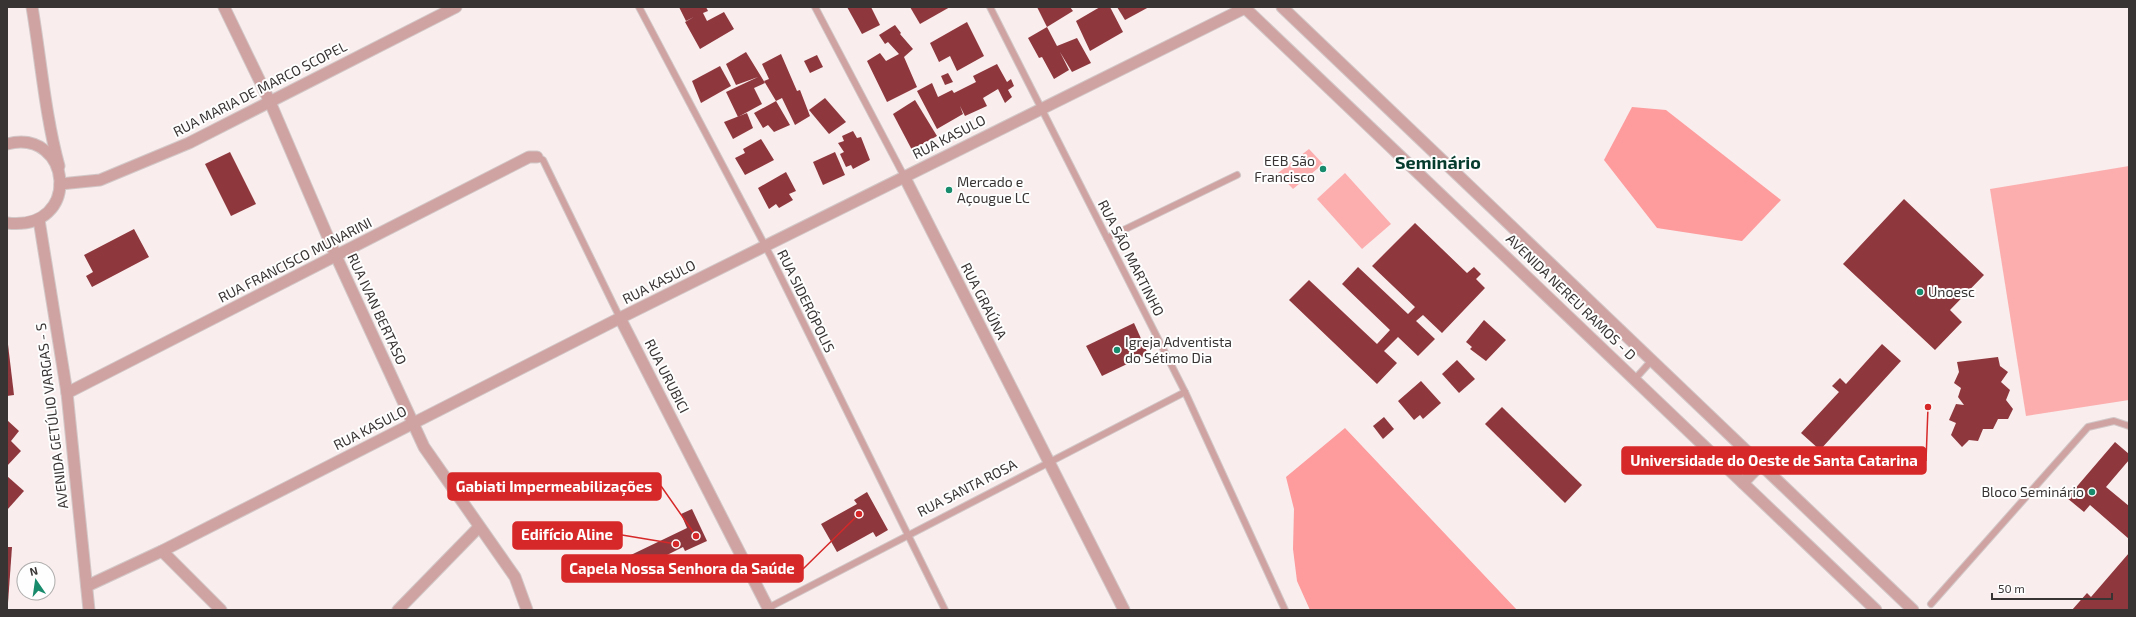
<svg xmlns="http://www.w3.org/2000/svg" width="2136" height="617" font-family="'Exo 2',sans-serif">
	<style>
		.green { fill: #fcaeaf }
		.forest { fill: #fd9b9d }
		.building { fill: #8e383e }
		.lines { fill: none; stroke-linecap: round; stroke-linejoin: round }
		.service-casing { stroke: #d3c8c8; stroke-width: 8 }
		.minor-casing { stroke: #d3c8c8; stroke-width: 13 }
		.tertiary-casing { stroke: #d3c8c8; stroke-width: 13 }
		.service { stroke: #d0a3a3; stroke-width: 6 }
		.minor { stroke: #d0a3a3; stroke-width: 11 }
		.tertiary { stroke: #d0a3a3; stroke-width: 11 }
		.poi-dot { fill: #188b6c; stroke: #fefefe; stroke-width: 1.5 }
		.labels { text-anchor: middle; stroke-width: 4; stroke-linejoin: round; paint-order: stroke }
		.street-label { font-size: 14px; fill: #393434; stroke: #fefefe }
		.poi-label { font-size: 14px; fill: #393434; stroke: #fefefe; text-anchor: start }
		.district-label { font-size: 18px; font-weight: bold; fill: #063c2d; stroke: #fefefe }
		.leader { fill: none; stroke: #d62828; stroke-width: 1.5 }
		.callout-dot { fill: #d62828; stroke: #fefefe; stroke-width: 1.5 }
		.callout { fill: #d62828; stroke: #d62828; stroke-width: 1.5 }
		.callout-label { font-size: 15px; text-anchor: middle; font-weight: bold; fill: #fff }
	</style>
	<rect width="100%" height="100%" fill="#f9eded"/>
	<g class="green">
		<path d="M 1309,149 L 1323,164 L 1293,189 L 1278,173 Z"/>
		<path d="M 2129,166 L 2129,400 L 2026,416 L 1990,189 Z"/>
		<path d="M 1345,173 L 1391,224 L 1362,249 L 1317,199 Z"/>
	</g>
	<g class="forest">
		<path d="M 1632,107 L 1666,110 L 1781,200 L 1742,241 L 1657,228 L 1604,160 Z"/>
		<path d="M 1345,428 L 1517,610 L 1310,610 L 1297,581 L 1293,549 L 1294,509 L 1286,477 Z"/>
	</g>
	<g class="building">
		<path d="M 679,7 L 706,7 L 708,11 L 703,13 L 707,21 L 724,12 L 734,29 L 700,49 L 685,22 L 694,17 L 686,21 Z"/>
		<path d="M 847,7 L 871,7 L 880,25 L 862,34 Z"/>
		<path d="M 910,7 L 950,7 L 920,24 Z"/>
		<path d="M 1037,7 L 1070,7 L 1073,11 L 1047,27 Z"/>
		<path d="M 1100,7 L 1110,7 L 1123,32 L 1090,51 L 1076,21 Z"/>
		<path d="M 1117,7 L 1149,7 L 1125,20 Z"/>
		<path d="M 967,22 L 984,56 L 957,71 L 950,56 L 939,62 L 930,43 Z"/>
		<path d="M 895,25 L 901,33 L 900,34 L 913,49 L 904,57 L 917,87 L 887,102 L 867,61 L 880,53 L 886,61 L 899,54 L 888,42 L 885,44 L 879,35 Z"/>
		<path d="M 1047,27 L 1057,46 L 1077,38 L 1091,63 L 1072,72 L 1060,52 L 1069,70 L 1054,79 L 1042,57 L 1039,58 L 1028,38 Z"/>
		<path d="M 746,52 L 765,83 L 754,88 L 762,104 L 738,117 L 726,92 L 758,77 L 736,85 L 726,64 Z"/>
		<path d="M 781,54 L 797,91 L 800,90 L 810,116 L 795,125 L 782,98 L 776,101 L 764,81 L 769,79 L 762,64 Z"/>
		<path d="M 817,55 L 823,67 L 810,73 L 804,61 Z"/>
		<path d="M 997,64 L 1007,82 L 1011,79 L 1014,86 L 1008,90 L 1012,97 L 1005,103 L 998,89 L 983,98 L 987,106 L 965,116 L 960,106 L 963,114 L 937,129 L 917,91 L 932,83 L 938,97 L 952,90 L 954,93 L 976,82 L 973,76 Z"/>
		<path d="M 720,66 L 731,86 L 701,103 L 692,81 Z"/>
		<path d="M 948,73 L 953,82 L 945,85 L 941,76 Z"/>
		<path d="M 825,98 L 846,122 L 829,134 L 809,110 Z"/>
		<path d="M 915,100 L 937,136 L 912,150 L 893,114 Z"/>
		<path d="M 776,101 L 790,125 L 774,132 L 768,125 L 763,128 L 754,113 Z"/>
		<path d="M 747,113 L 753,128 L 733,139 L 724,122 Z"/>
		<path d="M 853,131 L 857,138 L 861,137 L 870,160 L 853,169 L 851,165 L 846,167 L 840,154 L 844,152 L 838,143 L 844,141 L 842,136 Z"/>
		<path d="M 761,139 L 774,160 L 745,175 L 735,158 L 745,153 L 743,149 Z"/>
		<path d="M 230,152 L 256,204 L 231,216 L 205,164 Z"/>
		<path d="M 835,152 L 845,175 L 823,185 L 813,162 Z"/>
		<path d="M 786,172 L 796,191 L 789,194 L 793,200 L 779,208 L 776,204 L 769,209 L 758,188 Z"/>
		<path d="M 1904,199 L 1984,275 L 1950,310 L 1962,322 L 1935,350 L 1843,264 Z"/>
		<path d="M 1415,223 L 1467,273 L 1474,267 L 1481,274 L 1476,279 L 1485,288 L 1442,333 L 1423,315 L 1416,321 L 1435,339 L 1418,356 L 1398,337 L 1384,351 L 1397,363 L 1377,384 L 1289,300 L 1309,280 L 1377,344 L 1390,330 L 1342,284 L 1358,267 L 1408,314 L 1415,307 L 1372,266 Z"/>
		<path d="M 134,229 L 149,257 L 92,287 L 86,276 L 93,272 L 84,255 Z"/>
		<path d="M 1484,320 L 1506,340 L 1486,361 L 1470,349 L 1472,347 L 1466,342 Z"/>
		<path d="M 1134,323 L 1148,354 L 1102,376 L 1086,346 Z"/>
		<path d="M 7,336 L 14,395 L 7,396 Z"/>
		<path d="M 1882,344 L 1901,361 L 1820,450 L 1801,433 L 1839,392 L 1832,386 L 1840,378 L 1846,384 Z"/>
		<path d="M 1998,357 L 2000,366 L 2008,372 L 2001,382 L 2010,390 L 2006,400 L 2013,409 L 2008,419 L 1998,419 L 1993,429 L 1983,429 L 1978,441 L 1969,440 L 1962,447 L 1951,435 L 1956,423 L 1949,420 L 1956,404 L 1964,405 L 1958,397 L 1961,388 L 1954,383 L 1959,372 L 1957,362 Z"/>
		<path d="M 1457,360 L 1475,379 L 1459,393 L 1442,374 Z"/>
		<path d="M 1421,381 L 1441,403 L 1423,419 L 1420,415 L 1414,420 L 1398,401 Z"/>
		<path d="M 1502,407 L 1582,485 L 1565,503 L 1485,424 Z"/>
		<path d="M 1384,417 L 1394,429 L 1383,439 L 1373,426 Z"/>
		<path d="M 7,420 L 19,431 L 11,441 L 21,451 L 7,466 Z"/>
		<path d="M 2115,442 L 2129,454 L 2129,460 L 2106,487 L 2129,506 L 2129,539 L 2090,505 L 2084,512 L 2067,498 Z"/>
		<path d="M 7,476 L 24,491 L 7,510 Z"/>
		<path d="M 867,492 L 888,530 L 876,537 L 873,532 L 837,552 L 821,524 L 857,504 L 854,500 Z"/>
		<path d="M 692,509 L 707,541 L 685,551 L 683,547 L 667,555 L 668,558 L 655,565 L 653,561 L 638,569 L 640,572 L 626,579 L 625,576 L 617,579 L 610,565 L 687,528 L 681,514 Z"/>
		<path d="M 7,547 L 12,547 L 8,603 L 7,603 Z"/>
		<path d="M 2129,553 L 2129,610 L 2072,610 L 2087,593 L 2091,597 Z"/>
	</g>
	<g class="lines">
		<defs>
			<g id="service">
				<path d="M 639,7 L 770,255 L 945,610"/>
				<path d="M 815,7 L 904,176"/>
				<path d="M 990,7 L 1185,392 L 1285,610"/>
				<path d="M 537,157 L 543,160 L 620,318"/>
				<path d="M 1107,238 L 1237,175"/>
				<path d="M 1635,379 L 1652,360"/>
				<path d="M 1931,604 L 2088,427 L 2114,421 L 2129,426"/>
				<path d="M 768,608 L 1185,392"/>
			</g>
			<g id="minor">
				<path d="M 224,7 L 270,102 L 336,256 L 424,447 L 515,577 L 527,610"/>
				<path d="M 7,144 C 72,127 83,232 7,223"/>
				<path d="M 904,176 L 1124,610"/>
				<path d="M 60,184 L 100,180 L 189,143 L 456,7"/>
				<path d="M 39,220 L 67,393 L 89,610"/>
				<path d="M 620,318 L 769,610"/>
				<path d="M 67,393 L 529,157 L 537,157"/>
				<path d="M 162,551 L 221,610"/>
				<path d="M 87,586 L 162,551 L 620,318 L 1247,7"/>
				<path d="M 398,610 L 479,527"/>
			</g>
			<g id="tertiary">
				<path d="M 32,7 C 41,60 45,115 59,166"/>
				<path d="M 1244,7 L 1876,610"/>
				<path d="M 1282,7 L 1913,610"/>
				<path d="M 1743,483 L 1761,464"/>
			</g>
		</defs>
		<use href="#service" class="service-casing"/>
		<use href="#minor" class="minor-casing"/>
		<use href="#tertiary" class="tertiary-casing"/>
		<use href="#service" class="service"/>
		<use href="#minor" class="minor"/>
		<use href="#tertiary" class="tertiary"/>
	</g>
	<g class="poi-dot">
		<circle cx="1323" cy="169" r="4"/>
		<circle cx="949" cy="190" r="4"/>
		<circle cx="1920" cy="292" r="4"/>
		<circle cx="1117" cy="350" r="4"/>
		<circle cx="2092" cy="492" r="4"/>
	</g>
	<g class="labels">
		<g class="street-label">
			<text transform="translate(260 89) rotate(-27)" y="5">RUA MARIA DE MARCO SCOPEL</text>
			<text transform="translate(949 137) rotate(-27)" y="5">RUA KASULO</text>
			<text transform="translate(1131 258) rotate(63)" y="5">RUA SÃO MARTINHO</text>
			<text transform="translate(295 260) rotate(-27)" y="5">RUA FRANCISCO MUNARINI</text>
			<text transform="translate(659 282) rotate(-27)" y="5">RUA KASULO</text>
			<text transform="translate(1571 297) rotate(44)" y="5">AVENIDA NEREU RAMOS - D</text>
			<text transform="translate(806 301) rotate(64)" y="5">RUA SIDERÓPOLIS</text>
			<text transform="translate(984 301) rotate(63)" y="5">RUA GRAÚNA</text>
			<text transform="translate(377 309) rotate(65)" y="5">RUA IVAN BERTASO</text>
			<text transform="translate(667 376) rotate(63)" y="5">RUA URUBICI</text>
			<text transform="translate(52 416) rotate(-97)" y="5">AVENIDA GETÚLIO VARGAS - S</text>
			<text transform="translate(370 428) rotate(-27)" y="5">RUA KASULO</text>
			<text transform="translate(967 488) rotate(-27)" y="5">RUA SANTA ROSA</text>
		</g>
		<g class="poi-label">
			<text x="1315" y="166" text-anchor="end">EEB São<tspan x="1315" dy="16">Francisco</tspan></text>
			<text x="957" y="187">Mercado e<tspan x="957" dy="16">Açougue LC</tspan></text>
			<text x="1928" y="297">Unoesc</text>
			<text x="1125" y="347">Igreja Adventista<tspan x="1125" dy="16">do Sétimo Dia</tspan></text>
			<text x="2084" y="497" text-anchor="end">Bloco Seminário</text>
		</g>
		<g class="district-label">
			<text x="1438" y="169">Seminário</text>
		</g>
	</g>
	<path class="leader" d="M1928 407L1926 461M696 536L661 486M676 544L622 535M859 514L803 569"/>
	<g class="callout-dot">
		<circle cx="1928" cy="407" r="4"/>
		<circle cx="696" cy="536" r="4"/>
		<circle cx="676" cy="544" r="4"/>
		<circle cx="859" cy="514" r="4"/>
	</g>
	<g class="callout">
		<rect x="1622" y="447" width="304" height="27" rx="4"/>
		<rect x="448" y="473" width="213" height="27" rx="4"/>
		<rect x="513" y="522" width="109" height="27" rx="4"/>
		<rect x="562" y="555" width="241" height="27" rx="4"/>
	</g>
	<g class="callout-label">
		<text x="1774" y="466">Universidade do Oeste de Santa Catarina</text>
		<text x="554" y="492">Gabiati Impermeabilizações</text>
		<text x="567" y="540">Edifício Aline</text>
		<text x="682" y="574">Capela Nossa Senhora da Saúde</text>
	</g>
	<rect width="2136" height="617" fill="none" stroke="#393434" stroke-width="16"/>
	<g transform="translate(36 581) rotate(347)"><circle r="19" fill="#fefefe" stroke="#afadad"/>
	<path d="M0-3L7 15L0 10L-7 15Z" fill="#188b6c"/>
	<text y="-6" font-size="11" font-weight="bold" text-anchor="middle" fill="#393434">N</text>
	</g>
	<path d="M1992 593v6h120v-6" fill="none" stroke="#393434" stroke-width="2"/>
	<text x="1998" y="593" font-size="12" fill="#393434" stroke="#fefefe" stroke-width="3" paint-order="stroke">50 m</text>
</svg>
